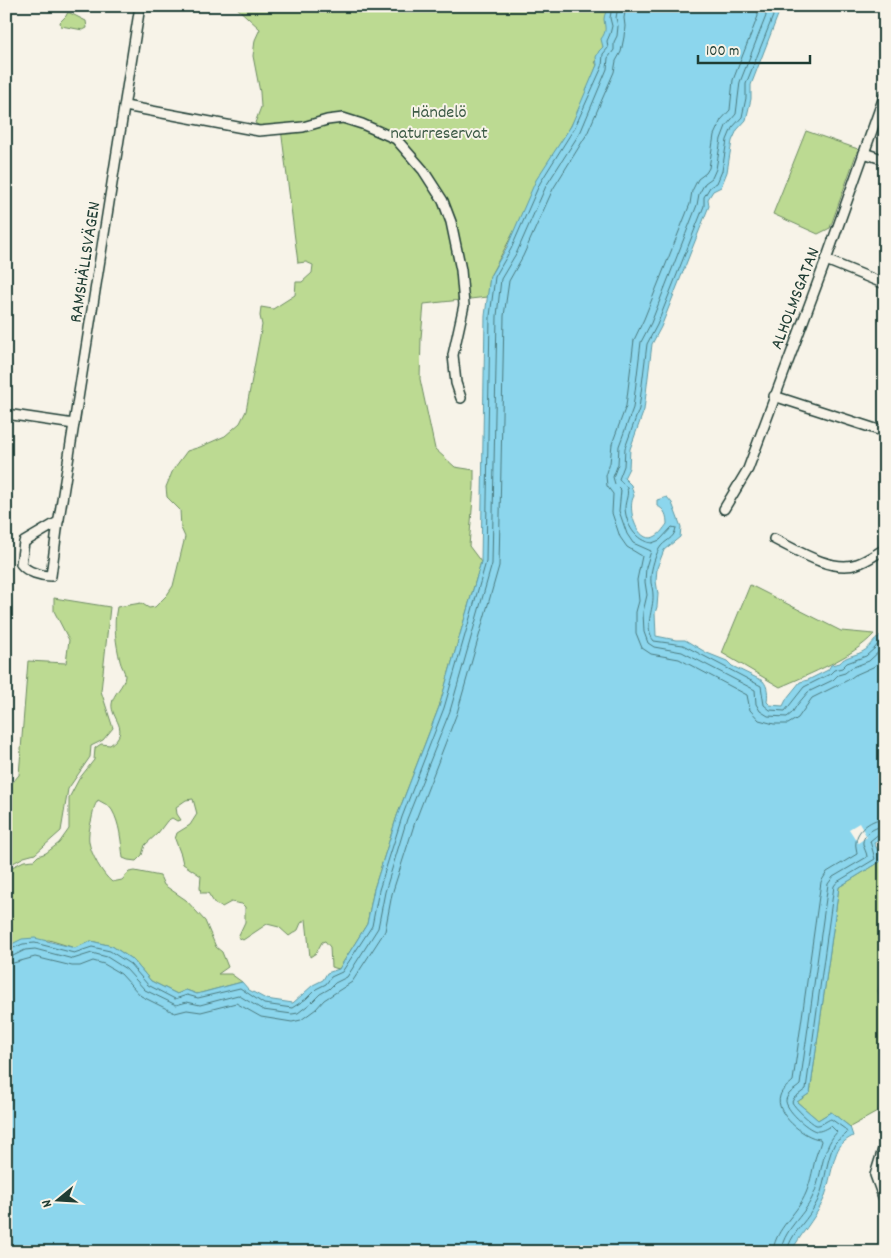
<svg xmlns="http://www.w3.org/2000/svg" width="891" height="1258" font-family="Dekko,sans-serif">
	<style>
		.green { fill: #bcda92; stroke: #6e8c63 }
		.water { fill: #8cd6ed; stroke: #6099a3 }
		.pier { fill: #f7f3e8 }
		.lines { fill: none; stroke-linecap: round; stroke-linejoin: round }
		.shore { stroke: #4b7a7e; stroke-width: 1 }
		.minor-casing { stroke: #1f3d34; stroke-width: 12 }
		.minor { stroke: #f7f3e8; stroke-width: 9 }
		.labels { text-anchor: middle; stroke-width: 4; stroke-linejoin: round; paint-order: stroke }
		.park-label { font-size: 18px; fill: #3e5c47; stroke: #f7f3e8 }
		.street-label { font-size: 18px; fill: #1f3d34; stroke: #f7f3e8 }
	</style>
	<rect width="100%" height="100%" fill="#f7f3e8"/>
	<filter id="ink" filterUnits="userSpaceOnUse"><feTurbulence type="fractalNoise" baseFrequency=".02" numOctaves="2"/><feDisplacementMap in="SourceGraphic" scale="10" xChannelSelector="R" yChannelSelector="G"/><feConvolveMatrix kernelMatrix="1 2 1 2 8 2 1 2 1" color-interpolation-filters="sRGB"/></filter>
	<g filter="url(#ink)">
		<g class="green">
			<path d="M 235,6 L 608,6 L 607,39 L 595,62 L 597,65 L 581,107 L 490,276 L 488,297 L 424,304 L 421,338 L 420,379 L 435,449 L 455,467 L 474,470 L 474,486 L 469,546 L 481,562 L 439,707 L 397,816 L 374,889 L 367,924 L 339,969 L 331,967 L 330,947 L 325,941 L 322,942 L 316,953 L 310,957 L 306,919 L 301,923 L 298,930 L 289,936 L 279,927 L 267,924 L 243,940 L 238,937 L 245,922 L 245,907 L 242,904 L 231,902 L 222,907 L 215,904 L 208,893 L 201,893 L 200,888 L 201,876 L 183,864 L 181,855 L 175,839 L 177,833 L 190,825 L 197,814 L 193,799 L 186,800 L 176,807 L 177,814 L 181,820 L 177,821 L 172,818 L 167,821 L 158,833 L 145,845 L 142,855 L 136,861 L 128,860 L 123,858 C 121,841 120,824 112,810 C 109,805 103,803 98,800 C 94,806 93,811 92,818 C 90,826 88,834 89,842 C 91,854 102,874 112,882 L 122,880 L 129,872 L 135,871 L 160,876 L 164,885 L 186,900 L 205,921 L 216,947 L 222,952 L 228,967 L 218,974 L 231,974 L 242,982 L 197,994 L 186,990 L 177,994 L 151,981 L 133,960 L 112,946 L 91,941 L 75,948 L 49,940 L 11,944 L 6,947 L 6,870 L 24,861 L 34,860 L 38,856 L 46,853 L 59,843 L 69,829 L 69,798 L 79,779 L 94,760 L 95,748 L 101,744 L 110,745 C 132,730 110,718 112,704 C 113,693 124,687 125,676 C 125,671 121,666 120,661 C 116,643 113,626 117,607 L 141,603 L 149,608 L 155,607 L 167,595 L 173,586 L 185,537 L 181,528 L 180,510 L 167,497 L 166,487 L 173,470 L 187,451 L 200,447 L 225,436 L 240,423 L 246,411 L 262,325 L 260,316 L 261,307 L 273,309 L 295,295 L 296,282 L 302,282 L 312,273 L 313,265 L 306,262 L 298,263 L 281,129 L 261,127 L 255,123 L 261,107 L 260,92 L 253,56 L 255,40 L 260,29 Z"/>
			<path d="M 68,12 L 86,21 L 87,28 L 83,30 L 61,26 L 60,22 L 66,16 Z"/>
			<path d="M 806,131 L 858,149 L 830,228 L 818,234 L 773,214 Z"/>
			<path d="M 750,585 L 841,631 L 874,634 C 853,657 810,674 780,687 L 722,653 Z"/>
			<path d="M 54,598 L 110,607 L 101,691 L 113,728 L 103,740 L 91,746 L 90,757 L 68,789 L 61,831 L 35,854 L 24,857 L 6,867 L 6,790 L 19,775 L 28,661 L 66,663 L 69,640 L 54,611 Z"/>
			<path d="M 883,860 L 885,866 L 885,967 L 878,991 L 885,1010 L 885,1103 L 879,1111 L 850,1127 L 831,1112 L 818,1120 L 797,1102 L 810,1093 L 839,887 Z"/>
		</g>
		<path class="water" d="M 608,6 L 775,6 L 778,15 L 751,85 L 751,99 L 746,120 L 737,130 L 732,141 L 727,172 L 721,187 L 713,191 L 708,199 L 709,206 L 661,327 L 652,344 L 644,410 L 630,449 L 629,468 L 624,478 L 631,485 L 634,496 C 626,508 638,547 656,536 C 660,534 664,528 667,524 C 667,516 665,509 657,506 L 657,500 L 667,497 L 672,503 L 681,527 L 680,537 L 664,550 L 657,568 L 656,581 L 658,594 L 657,607 L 655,613 L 656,636 L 676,640 L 685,640 L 707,653 L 727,661 L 732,666 L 763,681 C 768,687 768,694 767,702 L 770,705 L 783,706 L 787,698 L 800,682 L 808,680 L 828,670 L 831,665 L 840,663 C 845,656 854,656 862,652 C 873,646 873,638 885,634 L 885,836 L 874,843 L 883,860 L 839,887 L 810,1093 L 797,1102 L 818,1120 L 831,1112 L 850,1127 L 853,1136 C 849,1138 844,1141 841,1145 C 832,1155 830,1188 822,1203 C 814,1220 800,1235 791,1252 L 6,1252 L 6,947 L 22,939 L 35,938 L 75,948 L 91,941 L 112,946 L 133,960 L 151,981 L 177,994 L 186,990 L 197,994 L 242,982 L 249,990 L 266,999 L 293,1003 L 313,985 L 323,980 L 327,973 L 339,969 L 367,924 L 374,889 L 397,816 L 439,707 L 481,562 L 485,316 L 490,276 L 507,247 L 536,180 L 571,126 L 597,65 L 596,57 L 599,51 L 603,47 L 601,39 C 607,31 605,28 604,19 C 604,15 607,10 608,6 Z"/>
		<path class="pier" d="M 859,823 L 867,837 L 858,843 L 849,829 Z"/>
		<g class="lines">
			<g class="shore">
				<path d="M 757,6 L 758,16 L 733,80 L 730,110 L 721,120 L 714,135 L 709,168 L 706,173 L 698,179 L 692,191 L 690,204 L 644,319 L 634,340 L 626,406 L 612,444 L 610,463 L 606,476 L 607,486 L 613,494 L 612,513 L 620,537 L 627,547 L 642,556 L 637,580 L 639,601 L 636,612 L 636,633 L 642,648 L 651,654 L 679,659 L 747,695 L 750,710 L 759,720 L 774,724 L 788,724 L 798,718 L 812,698 L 848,680 L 855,675 L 873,667 L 885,658"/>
				<path d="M 764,6 L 766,16 L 740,82 L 736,114 L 726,126 L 721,139 L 716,169 L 712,178 L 705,183 L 699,194 L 697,205 L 651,323 L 641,342 L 633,408 L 619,446 L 618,464 L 613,477 L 615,484 L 621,490 L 619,511 L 627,534 L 633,543 L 651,551 L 646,567 L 645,582 L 647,595 L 643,612 L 644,632 L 648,643 L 654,647 L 682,652 L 755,690 L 756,704 L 760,711 L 768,716 L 787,717 L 792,713 L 797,705 L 808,692 L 833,680 L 838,675 L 845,673 L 851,668 L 869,661 L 885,646"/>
				<path d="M 770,6 L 773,16 L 746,84 L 746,98 L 742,117 L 732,128 L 727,140 L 722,171 L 717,183 L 710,187 L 704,197 L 704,206 L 657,325 L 647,344 L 639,409 L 625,448 L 624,466 L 619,479 C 622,483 625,484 627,488 C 629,495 625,501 625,508 C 626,524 635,541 652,543 L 660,540 L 672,527 L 676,528 C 674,540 664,540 659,549 C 654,559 650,572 651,583 C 652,587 653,591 653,595 C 654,609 643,628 654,641 L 683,645 L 761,686 L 764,705 L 770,710 L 785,711 L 804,687 L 830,674 L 834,670 L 842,668 L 847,663 L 866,656 L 875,648 L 880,641 L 885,639"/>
				<path d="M 6,951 L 23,944 L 35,943 L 74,953 L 92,947 L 110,951 L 130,964 L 148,985 L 175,999 L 187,995 L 198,998 L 240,988 L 264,1004 L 292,1008 L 306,999 L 316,989 L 326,984 L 331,977 L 342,972 L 372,926 L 379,890 L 402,817 L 444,708 L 486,562 L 490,316 L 495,277 L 511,249 L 540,183 L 575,127 L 602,67 L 603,54 L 608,48 L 607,41 L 610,34 L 612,26 L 610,18 L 612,6"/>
				<path d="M 6,957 L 11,957 L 25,950 L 35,949 L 73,959 L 92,953 L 107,957 L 126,969 L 145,990 L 176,1005 L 187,1002 L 200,1005 L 238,995 L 263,1010 L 292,1014 L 298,1013 L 311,1003 L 320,994 L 329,989 L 335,983 L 347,977 L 378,928 L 385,892 L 407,819 L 450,711 L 492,564 L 497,316 L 501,279 L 517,252 L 546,186 L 581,131 L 607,69 L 608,58 L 614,50 L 614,42 L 617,36 L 618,26 L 616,18 L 618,6"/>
				<path d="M 6,965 L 35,957 L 72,966 L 80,966 L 93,961 L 104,964 L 121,974 L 141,996 L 175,1013 L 187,1010 L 201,1012 L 236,1003 L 261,1017 L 292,1022 L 301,1020 L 316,1009 L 324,1000 L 352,982 L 385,931 L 392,894 L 415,822 L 457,713 L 499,566 L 504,316 L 509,281 L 523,256 L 553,189 L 587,134 L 614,72 L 616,61 L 621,52 L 624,37 L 625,26 L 624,18 L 626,6"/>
				<path d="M 773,1252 C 774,1232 793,1217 802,1201 C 809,1189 811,1177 814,1164 C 815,1156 819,1149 821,1141 L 820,1139 C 804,1138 774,1113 780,1096 C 782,1089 788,1086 793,1081 L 821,882 L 827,872 L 857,854 C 857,850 855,846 856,842 C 857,829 872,819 885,818"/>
				<path d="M 781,1252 C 782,1231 804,1216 812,1198 C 823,1176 820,1151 837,1132 L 831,1126 C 826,1128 821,1132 816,1131 C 807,1129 785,1109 786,1100 C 788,1092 795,1090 800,1085 L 828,884 L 833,877 L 867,857 C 867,853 864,849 863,844 C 862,834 876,826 885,826"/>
				<path d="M 787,1252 C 789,1236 805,1223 813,1209 C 827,1188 824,1163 835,1143 C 838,1139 844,1137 847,1133 L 845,1129 L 831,1119 C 827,1120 821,1126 816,1125 C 811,1123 794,1107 792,1102 L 794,1098 L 806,1089 L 834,886 L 837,882 L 875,859 L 870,841 L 880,833 L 885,832"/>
			</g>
			<defs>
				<g id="minor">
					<path d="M 125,106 L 259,131 L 303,127 L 327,120 L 343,118 L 362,124 L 396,139 L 423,170 L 443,201 L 451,222 L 461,270 L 464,305 L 453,355 L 456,383 L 461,398"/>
					<path d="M 864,153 L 885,160"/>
					<path d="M 826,260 L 885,284"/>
					<path d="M 774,396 L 885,432"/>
					<path d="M 6,414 L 74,424"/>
					<path d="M 724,509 L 748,469 L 826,260 L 885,94"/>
					<path d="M 58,522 L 24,542 L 21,564 C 27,572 41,576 51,576 L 58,522 L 59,519 L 140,6"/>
					<path d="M 774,539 C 796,550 832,573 857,564 C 867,561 876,554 885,549"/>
					<path d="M 885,1143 L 875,1175 L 885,1202"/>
				</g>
			</defs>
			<use href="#minor" class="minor-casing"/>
			<use href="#minor" class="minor"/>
		</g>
	</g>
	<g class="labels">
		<g class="park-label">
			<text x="439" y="117">Händelö<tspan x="439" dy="21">naturreservat</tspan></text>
		</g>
		<g class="street-label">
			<text transform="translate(84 262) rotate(-81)" y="6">RAMSHÄLLSVÄGEN</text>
			<text transform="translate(794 298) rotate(-69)" y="6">ALHOLMSGATAN</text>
		</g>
	</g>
	<rect width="891" height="1258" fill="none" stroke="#f7f3e8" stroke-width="25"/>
	<rect x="12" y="12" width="866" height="1233" fill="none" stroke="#1f3d34" stroke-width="2" filter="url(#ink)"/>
	<g transform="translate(58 1200) rotate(252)" stroke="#f7f3e8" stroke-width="4" paint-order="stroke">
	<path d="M0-4L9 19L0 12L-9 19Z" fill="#1f3d34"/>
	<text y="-8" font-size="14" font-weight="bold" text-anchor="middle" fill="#1f3d34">N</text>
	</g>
	<path d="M698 55v8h112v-8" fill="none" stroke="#1f3d34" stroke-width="2.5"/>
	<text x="706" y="55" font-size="15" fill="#1f3d34" stroke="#f7f3e8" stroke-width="4" paint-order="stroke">100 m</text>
</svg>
